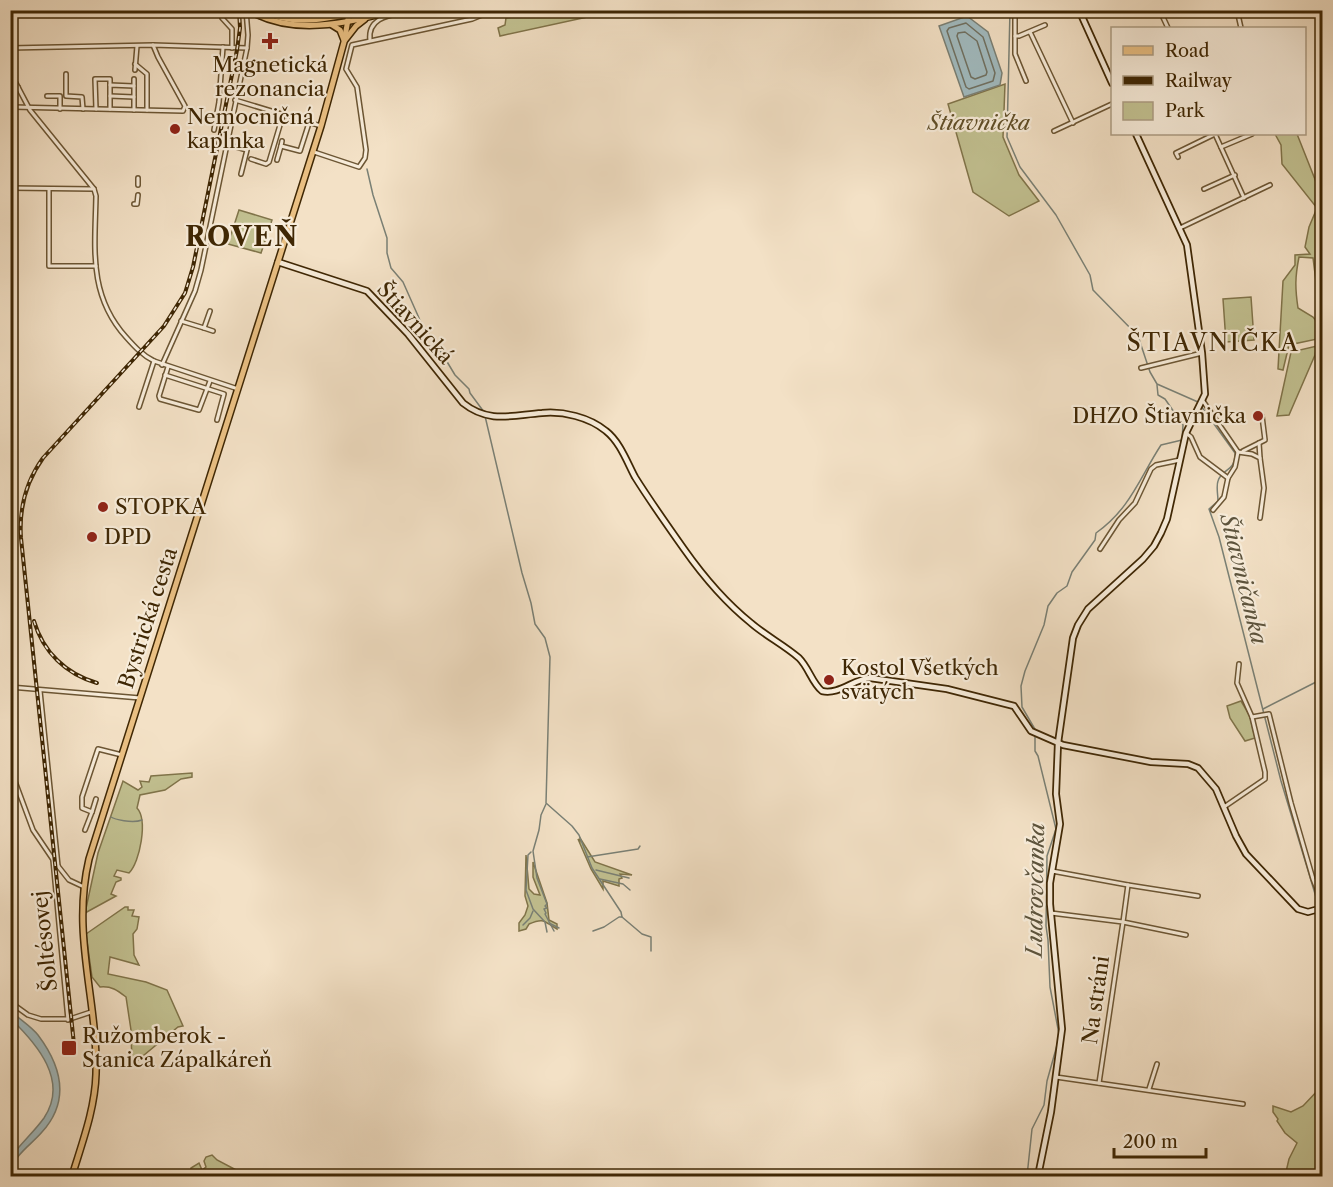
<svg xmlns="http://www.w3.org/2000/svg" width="1333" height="1187" font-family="'Libre Caslon Text',serif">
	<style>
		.green { fill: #c2c191; stroke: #80744a; stroke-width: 1.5 }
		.water { fill: #a1bbc0; stroke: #7a8075; stroke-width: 1.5 }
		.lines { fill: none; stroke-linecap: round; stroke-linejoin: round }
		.shore { stroke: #707162; stroke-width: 1.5 }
		.stream { stroke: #7a8075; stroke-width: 1.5 }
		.street-casing { stroke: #6c5634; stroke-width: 6 }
		.secondary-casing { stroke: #3f2704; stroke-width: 8 }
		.primary-casing { stroke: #3f2704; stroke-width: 8 }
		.street { stroke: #f7ecda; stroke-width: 3 }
		.secondary { stroke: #f7ecda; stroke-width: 4.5 }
		.primary { stroke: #eac083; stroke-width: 5 }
		.rail-casing { stroke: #3f2704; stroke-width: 4 }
		.rail { stroke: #f7ecda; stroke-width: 1.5; stroke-dasharray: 4.5; stroke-linecap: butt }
		.poi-dot { fill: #8f2418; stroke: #f7ecda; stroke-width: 2 }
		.labels { text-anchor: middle; stroke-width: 4.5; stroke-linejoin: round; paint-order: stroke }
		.poi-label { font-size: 21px; fill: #3f2704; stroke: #f7ecda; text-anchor: start }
		.park-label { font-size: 21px; font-style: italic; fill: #604e27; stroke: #f7ecda }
		.street-label { font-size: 21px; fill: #3f2704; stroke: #f7ecda }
		.water-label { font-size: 22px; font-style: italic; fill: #5c533c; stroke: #f7ecda }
		.quarter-label { font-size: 24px; letter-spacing: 1.5px; fill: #3f2704; stroke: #f7ecda }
		.district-label { font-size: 27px; font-weight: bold; letter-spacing: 1.5px; fill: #3f2704; stroke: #f7ecda }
	</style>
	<rect width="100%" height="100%" fill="#f3e1c6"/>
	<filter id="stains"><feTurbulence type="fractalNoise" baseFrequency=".00333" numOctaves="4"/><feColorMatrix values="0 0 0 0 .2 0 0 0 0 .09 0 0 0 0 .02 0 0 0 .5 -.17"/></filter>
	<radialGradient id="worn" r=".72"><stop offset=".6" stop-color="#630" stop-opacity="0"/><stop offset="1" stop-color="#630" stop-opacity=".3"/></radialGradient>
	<g class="green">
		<path d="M 544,11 L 544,10 L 615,11 L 500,36 L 498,28 L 505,25 L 506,18 Z"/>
		<path d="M 1005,84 L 1003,137 L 1019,175 L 1039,201 L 1009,216 L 973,192 L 948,104 Z"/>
		<path d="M 1275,134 L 1297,134 L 1322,197 L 1322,292 L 1319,305 L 1313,258 L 1299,257 C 1295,277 1295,288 1298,308 L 1313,317 L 1322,328 L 1322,338 L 1289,345 L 1283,370 L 1278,369 L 1283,281 L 1295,265 L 1295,255 L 1310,254 L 1305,247 L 1309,227 L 1317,208 L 1282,164 L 1281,145 Z"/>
		<path d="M 239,210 L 272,220 L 261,253 L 228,244 Z"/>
		<path d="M 1251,297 L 1254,340 L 1226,342 L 1223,299 Z"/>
		<path d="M 1317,346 L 1315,355 L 1289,415 L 1277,416 L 1291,352 Z"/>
		<path d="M 1241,701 L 1250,716 L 1255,738 L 1245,741 L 1230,718 L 1227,706 Z"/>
		<path d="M 192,773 L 192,777 L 181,779 L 165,790 L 140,795 L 137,808 C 148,820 140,862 129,873 L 117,870 L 114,876 L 121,878 L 121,880 L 116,882 L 111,894 L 116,896 L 85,913 L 98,853 L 123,781 L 138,790 L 142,787 L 140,781 L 149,782 L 151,776 Z"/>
		<path d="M 580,838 L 595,862 L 632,875 L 620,874 L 622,878 L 619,879 L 619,886 L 603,881 L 603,889 L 591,869 L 578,839 L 580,841 Z"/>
		<path d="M 526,855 L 529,889 L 534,894 L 540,895 L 533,877 L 533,862 L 547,903 L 549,920 L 557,924 L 557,929 C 544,922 545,917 529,924 L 526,929 L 519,931 L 519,923 L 525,915 L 528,906 L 525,896 Z"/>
		<path d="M 125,907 L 128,907 L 128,910 L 134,910 L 132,916 L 139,917 L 137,929 L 133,934 L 134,955 L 139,965 L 110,957 L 108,974 L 146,982 L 167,990 L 183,1026 L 178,1027 L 132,1065 L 131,1030 L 126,997 C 117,990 112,986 100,987 L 92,977 L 86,934 Z"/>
		<path d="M 1322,1086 L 1322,1176 L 1285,1176 L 1289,1159 L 1297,1143 L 1285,1133 L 1277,1121 L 1278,1119 L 1273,1112 L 1273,1106 L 1291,1112 L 1303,1106 Z"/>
		<path d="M 212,1155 L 217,1160 L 238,1171 L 232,1176 L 190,1176 L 191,1168 L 199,1163 L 202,1170 L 206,1167 L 204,1161 L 206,1157 Z"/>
	</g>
	<g class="water">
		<path d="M 967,16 L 988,32 L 1002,73 L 1000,85 L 964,97 L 939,26 Z"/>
		<path d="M 11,1011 C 19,1019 31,1026 38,1035 C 62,1067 70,1101 42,1132 C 31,1145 15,1154 11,1171 L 11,1157 C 21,1143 34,1132 44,1118 C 69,1081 37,1044 11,1019 Z"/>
	</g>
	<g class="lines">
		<g class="shore">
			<path d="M 966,23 L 983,37 L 995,73 L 993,81 L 969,89 L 966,87 L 947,31 L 949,28 Z"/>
			<path d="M 965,32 L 977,41 L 987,72 L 986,75 L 975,79 L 971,77 L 957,36 L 958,33 Z"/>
		</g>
		<g class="stream">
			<path d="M 1010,10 L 1007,137 L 1020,167 L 1056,215 L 1090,275 L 1093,290 L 1138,336 L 1150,372 L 1157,384 L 1198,402"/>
			<path d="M 367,169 L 373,195 L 387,238 L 387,253 L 391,268 L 403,282 L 423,327 L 434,340 L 455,375 L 469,389 L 470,393 L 484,412"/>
			<path d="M 1201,406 L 1235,453 C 1236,472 1222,468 1218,481 C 1216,486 1218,495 1218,501 L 1209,509 L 1219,537 L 1281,781 L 1319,907"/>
			<path d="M 485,416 L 522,573 L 531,603 L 535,624 L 545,638 L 550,657 L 546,803 L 572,826 L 579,835 L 592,868 L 621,912 L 622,917 L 619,917 L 604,927 L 593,931"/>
			<path d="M 1263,709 L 1322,679"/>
			<path d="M 1036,731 L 1022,707 L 1021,686 L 1025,671 L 1044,625 L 1048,606 L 1057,593 L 1067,586 L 1072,572 L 1095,540 L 1096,533 C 1130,509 1139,479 1161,445 L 1182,440 L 1183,425 L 1165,399 L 1158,395 L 1157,385"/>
			<path d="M 1035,736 L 1035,751 L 1038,756 L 1056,829 L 1047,856 L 1046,926 L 1048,940 L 1050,987 L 1059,1034"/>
			<path d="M 546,804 L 541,815 L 539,830 L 533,851 L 537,878 L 547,904 L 545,906 L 547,908 L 544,909 L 546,913 L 545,914 L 554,931"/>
			<path d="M 111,817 C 114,819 132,824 142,820"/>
			<path d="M 531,852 L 528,855 L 526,890 L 533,909 L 545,922 L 547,932"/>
			<path d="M 587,857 L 638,849 L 640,846"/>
			<path d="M 596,870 L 629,878"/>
			<path d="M 600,879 L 623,884 L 630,890"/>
			<path d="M 622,917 L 642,934 L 651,937 L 651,951"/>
			<path d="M 549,923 L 559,928"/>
			<path d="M 523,925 L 530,918 L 533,911"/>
			<path d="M 1027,1176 L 1032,1129 L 1044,1105 L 1047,1081 L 1059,1038"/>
		</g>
		<defs>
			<g id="street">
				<path d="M 271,10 L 284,14 L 304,16 L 310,10"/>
				<path d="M 1015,10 L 1015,54 L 1026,81"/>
				<path d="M 1237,10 L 1241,28"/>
				<path d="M 222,18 L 232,29 L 232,48"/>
				<path d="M 1168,28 L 1161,13 L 1169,10"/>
				<path d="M 1030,32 L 1073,123"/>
				<path d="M 1015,36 L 1019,36 L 1045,25"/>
				<path d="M 370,40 C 367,15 395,15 414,10"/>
				<path d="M 10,48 L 153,45 L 247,48"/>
				<path d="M 135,64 L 147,74 L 147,110"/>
				<path d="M 135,70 L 137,46"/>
				<path d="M 10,72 L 30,110 L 94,189 L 96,196 C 95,248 88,295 126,337 C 134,346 142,355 154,361 L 238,389"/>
				<path d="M 66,74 L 66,96 L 82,97 L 83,109"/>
				<path d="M 134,79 L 134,110"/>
				<path d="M 47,96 L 60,96 L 60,109"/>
				<path d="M 110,96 L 134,97"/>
				<path d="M 235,100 L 321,126"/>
				<path d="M 13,107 L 183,111 L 185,106 L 158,57 L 153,45"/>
				<path d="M 96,109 L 95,79 L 110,79 L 110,85"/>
				<path d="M 110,109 L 110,85 L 134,86"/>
				<path d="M 10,115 L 16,90 L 18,87"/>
				<path d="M 214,130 L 219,102 L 223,47"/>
				<path d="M 1054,131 L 1112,104"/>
				<path d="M 1215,134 L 1244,198"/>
				<path d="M 282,141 L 281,146 L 300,151 L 309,123"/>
				<path d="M 226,144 L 247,150 L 241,174"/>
				<path d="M 1221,147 L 1252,134"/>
				<path d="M 314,152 L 359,167 L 365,158 L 366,150 L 357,87 L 346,69 L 352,45 L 472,19 L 494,10"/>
				<path d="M 1178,157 L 1176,153 L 1215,134"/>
				<path d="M 251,159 L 266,164 L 269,162 L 283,115"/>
				<path d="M 277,160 L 281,146"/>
				<path d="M 138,178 L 138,185"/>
				<path d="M 10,188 L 94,189"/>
				<path d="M 49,189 L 49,266 L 96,266"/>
				<path d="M 1204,189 L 1235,175"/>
				<path d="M 134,204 L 137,204 L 138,195"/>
				<path d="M 1180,228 L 1270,185"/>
				<path d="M 181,321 L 204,328 L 210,311"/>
				<path d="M 204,328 L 213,331"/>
				<path d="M 162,365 L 195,291 L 201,270 L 247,48 L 248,35 L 246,10"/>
				<path d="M 168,367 L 159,396 L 160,399 L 199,410 L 210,381"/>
				<path d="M 1141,368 L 1202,353"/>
				<path d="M 165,375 L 224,394 L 217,420"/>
				<path d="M 1203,401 L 1238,452 L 1235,467 L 1228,478 L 1224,497 L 1213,510"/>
				<path d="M 139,407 L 154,361"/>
				<path d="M 1186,433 L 1191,437 L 1200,457 L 1228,478"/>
				<path d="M 1259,443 L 1260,458"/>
				<path d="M 1243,451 L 1265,440 L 1262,416"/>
				<path d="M 1238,452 L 1252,454 L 1260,458 L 1264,488 L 1260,518"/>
				<path d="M 1100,549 L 1119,520 L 1135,503 L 1151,469 L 1156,465 L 1180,460"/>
				<path d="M 10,644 C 17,661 16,677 10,694"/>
				<path d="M 1239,664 L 1237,683 L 1252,717"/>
				<path d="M 10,687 L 140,698"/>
				<path d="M 40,691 L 58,866"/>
				<path d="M 10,768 L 33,830 L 54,861"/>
				<path d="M 96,799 L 92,812 L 82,808 L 82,797 L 98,749 L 122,755"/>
				<path d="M 1224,807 L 1265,779 L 1265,772 L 1252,717 L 1269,714 L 1291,803 L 1313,879 L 1322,902"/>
				<path d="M 85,830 L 92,812"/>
				<path d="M 53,860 L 68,1020"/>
				<path d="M 58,866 L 69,880 L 84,887"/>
				<path d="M 1052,871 L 1128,885 L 1123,922 L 1186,935"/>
				<path d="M 1128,885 L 1198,896"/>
				<path d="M 1051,913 L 1123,922 L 1099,1083"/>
				<path d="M 10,1002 L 28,1015 L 41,1019 L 70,1019 L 91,1012"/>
				<path d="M 1056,1077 L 1243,1104"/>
				<path d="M 1149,1089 L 1157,1064"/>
			</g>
			<g id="secondary">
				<path d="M 1079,10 L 1112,83"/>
				<path d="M 278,262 L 367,291 L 408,334 L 463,403 C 489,424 513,415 542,413 C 563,411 589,417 606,431 C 620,442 627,462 635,477 C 650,501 667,525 684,549 C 703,576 725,602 751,623 C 766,636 784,645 799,658 C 809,668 812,683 822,691 C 839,695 854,679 870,678 L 947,689 L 1014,706 L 1031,731 L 1063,745 L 1151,762 L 1188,764 L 1198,768 L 1216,789 L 1236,836 L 1246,854 L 1298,909 L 1308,912 L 1322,908"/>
				<path d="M 1038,1176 L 1051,1112 L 1062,1029 L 1050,904 L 1050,883 L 1060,824 L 1056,794 L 1058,743 L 1073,638 L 1078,625 L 1088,609 L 1143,559 L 1154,546 L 1161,533 L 1167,519 L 1186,433 L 1205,394 L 1202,353 L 1187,245 L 1136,134"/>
			</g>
			<g id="primary">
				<path d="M 248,10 C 295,37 346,23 396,10"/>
				<path d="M 260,10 C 295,28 331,18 368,10"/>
				<path d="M 332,25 L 340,30 L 344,40"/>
				<path d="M 345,40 L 356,26 L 365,19"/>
				<path d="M 72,1176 C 82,1143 95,1109 96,1074 C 98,999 71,936 89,859 L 321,126 L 344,42 L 349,14"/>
			</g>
		</defs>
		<use href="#street" class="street-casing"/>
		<use href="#secondary" class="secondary-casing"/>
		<use href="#primary" class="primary-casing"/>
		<use href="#street" class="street"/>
		<use href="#secondary" class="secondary"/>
		<use href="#primary" class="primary"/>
		<defs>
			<g id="rail">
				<path d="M 34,621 C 43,652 66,674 97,683"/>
				<path d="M 75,1054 L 21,538 C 19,509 25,483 43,458 L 164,326 L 185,293 L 193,267 L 237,50 L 240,28 L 239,10"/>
			</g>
		</defs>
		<use href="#rail" class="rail-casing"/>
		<use href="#rail" class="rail"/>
	</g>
	<g class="poi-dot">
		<path d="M267 32h6v6h6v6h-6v6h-6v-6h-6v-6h6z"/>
		<circle cx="175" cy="129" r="6"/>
		<circle cx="1258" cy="416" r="6"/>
		<circle cx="103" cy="507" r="6"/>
		<circle cx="92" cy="537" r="6"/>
		<circle cx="829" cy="680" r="6"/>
		<rect x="61" y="1040" width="16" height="16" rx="3"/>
	</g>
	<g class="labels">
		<g class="poi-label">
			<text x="270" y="72" text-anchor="middle">Magnetická<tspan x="270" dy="24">rezonancia</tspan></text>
			<text x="187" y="124">Nemocničná<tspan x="187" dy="24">kaplnka</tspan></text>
			<text x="1246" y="423" text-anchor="end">DHZO Štiavnička</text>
			<text x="115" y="514">STOPKA</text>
			<text x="104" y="544">DPD</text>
			<text x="841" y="675">Kostol Všetkých<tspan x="841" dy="24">svätých</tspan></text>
			<text x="82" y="1043">Ružomberok -<tspan x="82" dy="24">Stanica Zápalkáreň</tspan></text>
		</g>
		<g class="park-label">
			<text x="979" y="130">Štiavnička</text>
		</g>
		<g class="street-label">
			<text transform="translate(415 323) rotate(48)" y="7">Štiavnická</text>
			<text transform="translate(148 618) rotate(-72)" y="7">Bystrická cesta</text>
			<text transform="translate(45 941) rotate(-96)" y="7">Šoltésovej</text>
			<text transform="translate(1096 1000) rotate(-82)" y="7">Na stráni</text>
		</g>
		<g class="water-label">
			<text transform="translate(1244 579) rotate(76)" y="8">Štiavničanka</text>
			<text transform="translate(1035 890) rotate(-89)" y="8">Ludrovčanka</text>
		</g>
		<g class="quarter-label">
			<text x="1213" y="351">ŠTIAVNIČKA</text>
		</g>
		<g class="district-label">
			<text x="242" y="246">ROVEŇ</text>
		</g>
	</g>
	<rect width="1333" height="1187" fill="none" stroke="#f3e1c6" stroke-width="36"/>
	<rect x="12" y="12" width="1309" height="1163" fill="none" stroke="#3f2704" stroke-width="3"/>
	<rect x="18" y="18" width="1297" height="1151" fill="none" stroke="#3f2704" stroke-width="1.5"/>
	<rect x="1111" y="27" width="195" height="108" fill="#f7ecda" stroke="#ad9d84" stroke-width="1.5"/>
	<rect x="1123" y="46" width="30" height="9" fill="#eac083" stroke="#ad9d84" stroke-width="1.5"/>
	<text x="1165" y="57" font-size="18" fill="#3f2704">Road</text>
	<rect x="1123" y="76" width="30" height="9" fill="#3f2704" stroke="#ad9d84" stroke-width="1.5"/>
	<text x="1165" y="87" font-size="18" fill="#3f2704">Railway</text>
	<rect x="1123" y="102" width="30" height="18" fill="#c2c191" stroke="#ad9d84" stroke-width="1.5"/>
	<text x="1165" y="117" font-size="18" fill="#3f2704">Park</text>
	<path d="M1114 1148v9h92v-9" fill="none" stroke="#3f2704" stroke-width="3"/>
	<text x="1123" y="1148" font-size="18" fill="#3f2704" stroke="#f7ecda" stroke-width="4.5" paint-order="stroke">200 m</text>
	<rect width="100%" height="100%" filter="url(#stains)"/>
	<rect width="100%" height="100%" fill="url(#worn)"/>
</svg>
